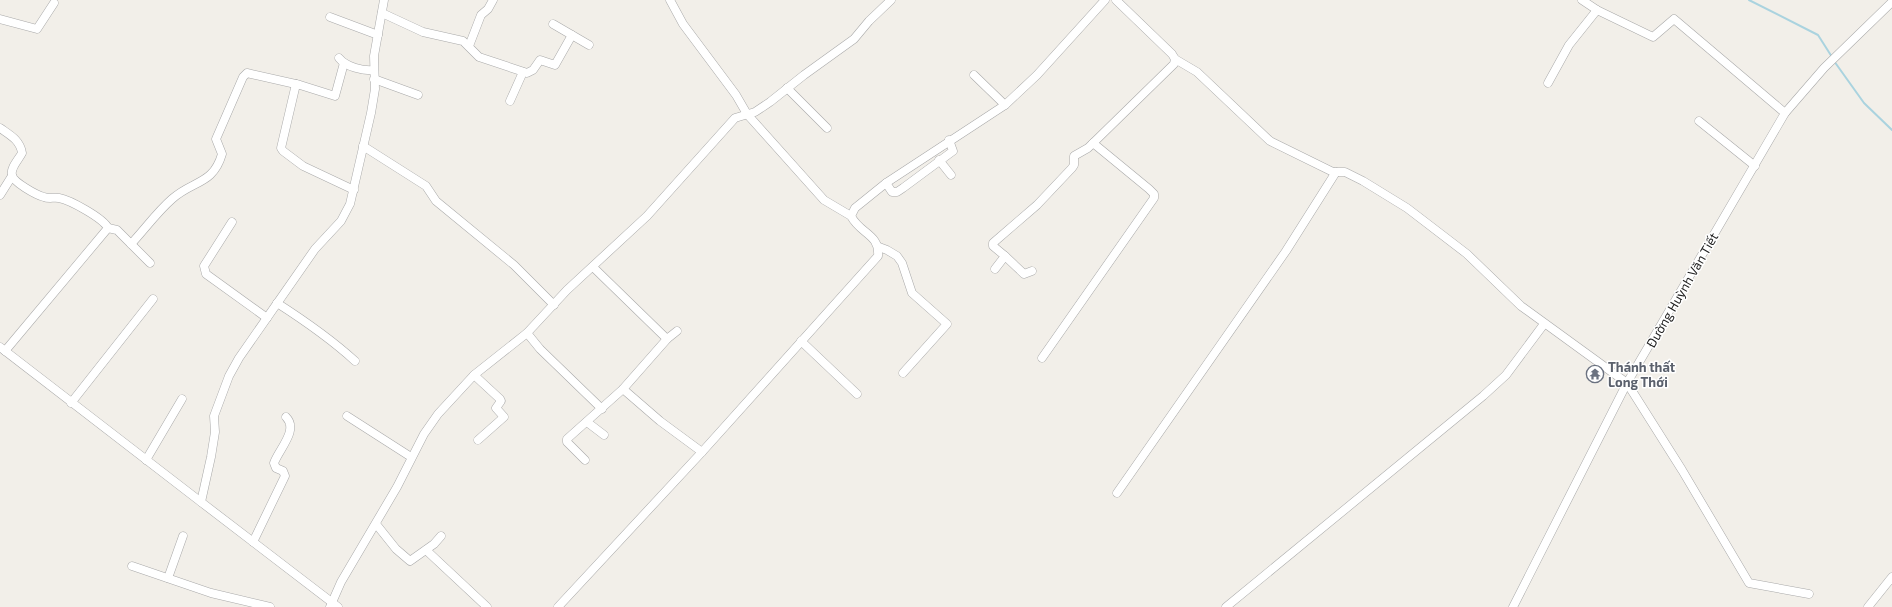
<svg xmlns="http://www.w3.org/2000/svg" width="1892" height="607" font-family="'Exo 2',sans-serif">
	<style>
		.lines { fill: none; stroke-linecap: round; stroke-linejoin: round }
		.stream { stroke: #aad3df; stroke-width: 2 }
		.minor-casing { stroke: #a9a9a9; stroke-width: 9 }
		.minor { stroke: #fff; stroke-width: 8 }
		.labels { text-anchor: middle; stroke-width: 3; stroke-linejoin: round; paint-order: stroke }
		.street-label { font-size: 13px; fill: #222; stroke: #fff }
		.worship-label { font-size: 13px; font-weight: bold; fill: #5b616d; stroke: #fff; text-anchor: start }
	</style>
	<rect width="100%" height="100%" fill="#f2efe9"/>
	<g class="lines">
		<g class="stream">
			<path d="M 1749,0 L 1818,35 L 1832,57"/>
			<path d="M 1834,61 L 1864,103 L 1892,130"/>
		</g>
		<defs>
			<g id="minor">
				<path d="M 670,0 L 683,24 L 736,95 L 747,114 L 824,200 L 851,216"/>
				<path d="M 1582,0 L 1597,10 L 1653,37 L 1674,19 L 1785,113"/>
				<path d="M 382,13 L 423,32 L 463,41 L 479,57 L 527,73 L 533,70 L 540,60 L 555,65 L 572,35"/>
				<path d="M 330,17 L 378,35"/>
				<path d="M 0,19 L 37,29 L 54,3"/>
				<path d="M 553,24 L 589,45"/>
				<path d="M 469,46 L 481,15 L 488,9 L 493,0"/>
				<path d="M 339,58 C 346,67 363,71 374,70"/>
				<path d="M 1175,59 L 1197,72 L 1270,141 L 1333,172 L 1345,172 L 1363,181 L 1407,208 L 1467,254 L 1521,306 L 1627,383 L 1682,470 L 1749,583 L 1809,594"/>
				<path d="M 974,75 L 1005,105"/>
				<path d="M 374,79 L 418,95"/>
				<path d="M 1548,83 L 1569,45 L 1597,10"/>
				<path d="M 296,84 L 281,148 L 283,151 L 303,166 L 354,190"/>
				<path d="M 787,88 L 827,128"/>
				<path d="M 510,101 L 523,72"/>
				<path d="M 1699,121 L 1755,166"/>
				<path d="M 0,128 C 10,135 20,140 22,153 C 19,159 10,168 12,175 C 13,182 36,195 44,197 C 49,199 54,197 59,198 C 70,200 103,218 108,228 L 5,351"/>
				<path d="M 363,146 L 426,186 L 436,201 L 514,265 L 554,305"/>
				<path d="M 939,160 L 951,175"/>
				<path d="M 886,183 L 892,192 L 897,192 L 903,188 L 953,151 L 949,140"/>
				<path d="M 0,195 L 12,176"/>
				<path d="M 232,222 L 204,266 L 206,274 L 267,318"/>
				<path d="M 108,228 L 117,230 L 150,263"/>
				<path d="M 131,244 C 145,229 157,212 172,199 C 193,180 213,185 222,154 L 216,139 L 243,77 L 247,73 L 300,85 L 335,96 L 344,63"/>
				<path d="M 879,247 L 887,250 L 897,256 L 902,263 L 912,293 L 947,324 L 903,373"/>
				<path d="M 1005,256 L 1024,274 L 1032,271"/>
				<path d="M 593,267 L 667,339 L 677,331"/>
				<path d="M 995,269 L 1005,256 L 993,246 L 993,243 L 1037,205 L 1072,168 L 1074,165 L 1074,156 L 1088,148 L 1174,64 L 1175,59 L 1172,54 L 1116,0"/>
				<path d="M 277,303 C 305,321 331,339 355,361"/>
				<path d="M 527,333 L 540,349 L 602,409"/>
				<path d="M 801,341 L 857,394"/>
				<path d="M 0,347 L 201,502"/>
				<path d="M 1042,358 L 1154,198 L 1154,194 L 1149,189 L 1093,143"/>
				<path d="M 474,375 L 500,399 L 501,401 L 496,408 L 504,417 L 478,440"/>
				<path d="M 623,389 L 660,421 L 702,452"/>
				<path d="M 71,403 L 153,299"/>
				<path d="M 347,416 L 411,457"/>
				<path d="M 587,422 L 604,435"/>
				<path d="M 146,460 L 182,399"/>
				<path d="M 585,460 L 567,442 L 567,439 L 623,389 L 667,339"/>
				<path d="M 1117,493 L 1286,251 L 1336,172"/>
				<path d="M 376,524 L 396,549 L 410,561 L 434,544 L 441,536"/>
				<path d="M 253,542 L 285,476 L 283,471 L 276,468 L 274,463 C 279,449 299,430 286,417"/>
				<path d="M 426,550 L 487,607"/>
				<path d="M 132,566 L 211,593 L 270,607"/>
				<path d="M 168,578 L 183,536"/>
				<path d="M 330,607 L 341,582 L 397,487 L 424,434 L 438,414 L 474,375 L 527,333 L 567,290 L 647,216 L 735,118 L 755,112 L 770,102 L 804,75 L 854,39 L 869,21 L 891,0"/>
				<path d="M 338,607 L 201,502 L 211,457 L 215,432 L 214,416 L 229,376 L 239,358 L 315,249 L 341,221 L 350,204 L 371,113 L 375,89 L 374,56 L 384,0"/>
				<path d="M 558,607 L 702,452 L 878,256 C 880,234 860,234 851,216 L 855,208 L 886,183 L 1005,105 L 1037,75 L 1105,0"/>
				<path d="M 1226,607 L 1483,396 L 1506,375 L 1544,324"/>
				<path d="M 1513,607 L 1627,383 L 1785,113 L 1824,68 L 1892,2"/>
				<path d="M 1868,607 L 1892,577"/>
			</g>
		</defs>
		<use href="#minor" class="minor-casing"/>
		<use href="#minor" class="minor"/>
	</g>
	<defs>
		<symbol id="temple-ring" viewBox="-11 -11 22 22"><circle r="9.5" fill="#fff" stroke="#6b7280" stroke-width="1.5"/><path d="M0-6L5-2H3V0L6.5 2.5H4V6H1.5V3h-3V6H-4V2.5H-6.5L-3 0V-2H-5Z" fill="#6b7280"/></symbol>
	</defs>
	<g fill-rule="evenodd">
		<use href="#temple-ring" x="1585" y="364" width="20" height="20"/>
	</g>
	<g class="labels">
		<g class="street-label">
			<text transform="translate(1682 290) rotate(-60)" y="5">Đường Huỳnh Văn Tiết</text>
		</g>
		<g class="worship-label">
			<text x="1608" y="372">Thánh thất<tspan x="1608" dy="15">Long Thới</tspan></text>
		</g>
	</g>
</svg>
